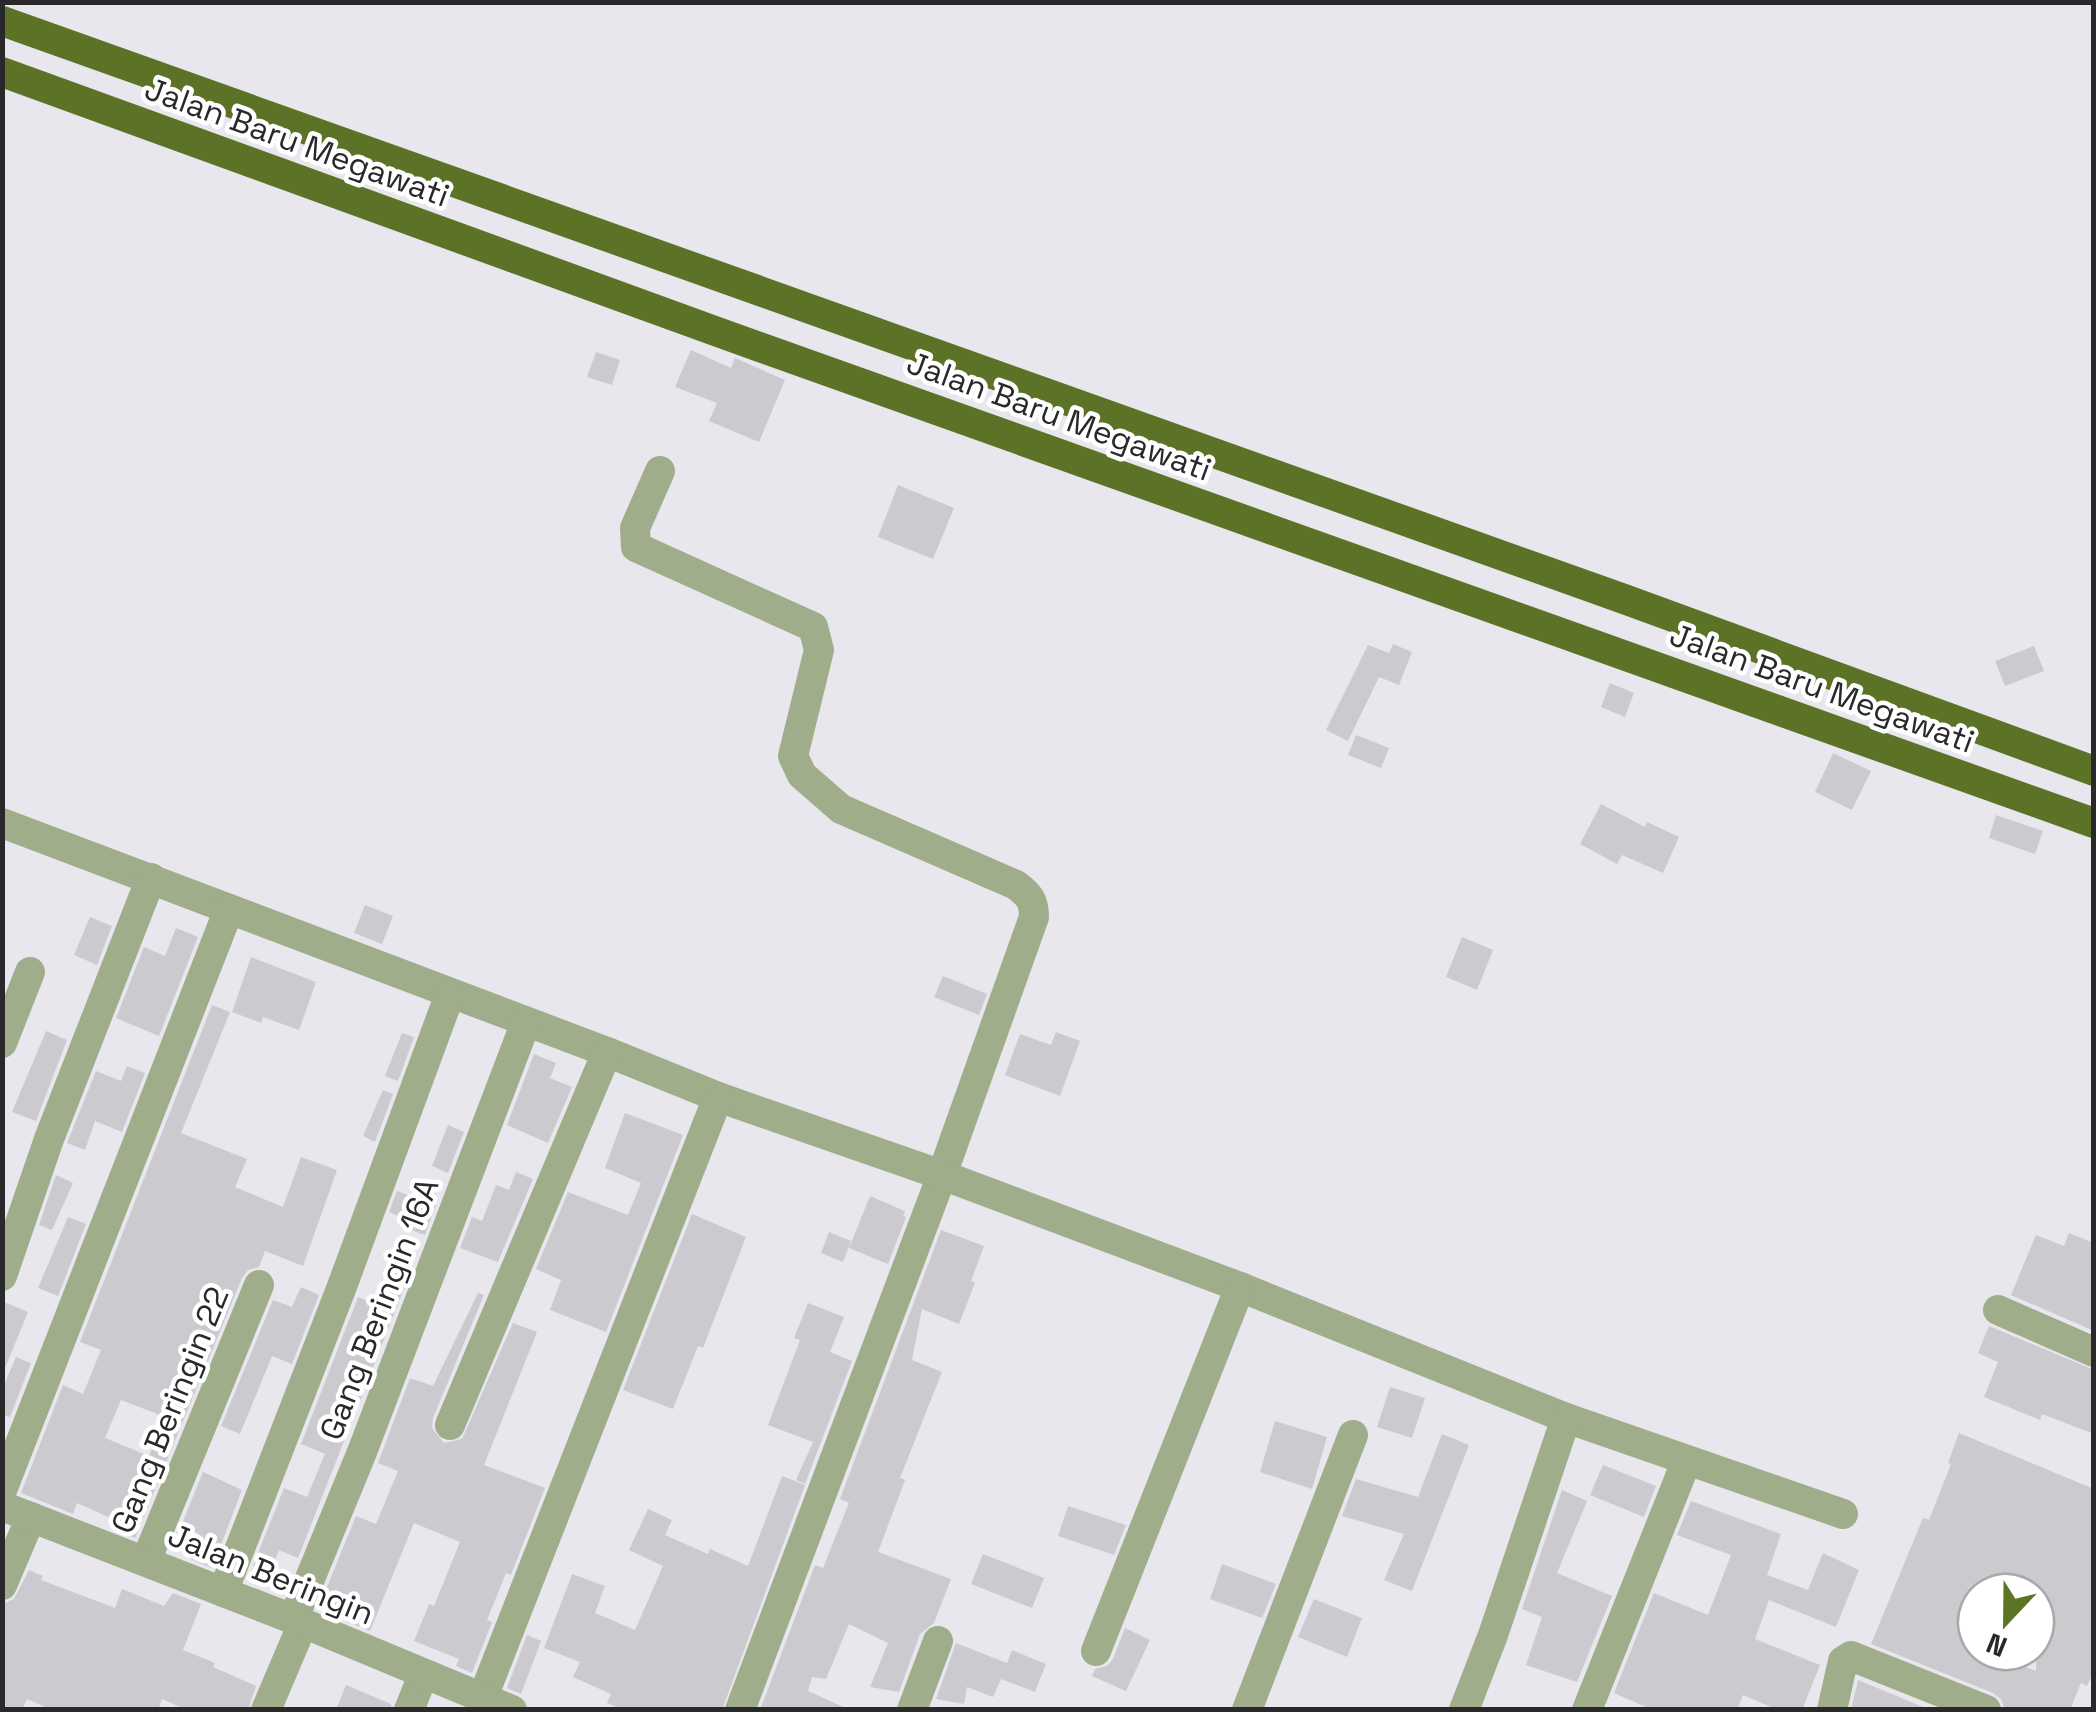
<svg xmlns="http://www.w3.org/2000/svg" width="2096" height="1712" font-family="'Space Grotesk',sans-serif">
	<style>
		.building { fill: #cacacf; fill-rule: evenodd }
		.lines { fill: none; stroke-linecap: round; stroke-linejoin: round }
		.minor { stroke: #a0ad8b; stroke-width: 30 }
		.tertiary { stroke: #a0ad8b; stroke-width: 30 }
		.trunk { stroke: #5c7226; stroke-width: 30 }
		.labels { text-anchor: middle; stroke-width: 9; stroke-linejoin: round; paint-order: stroke }
		.street-label { font-size: 32px; fill: #29292b; stroke: #fff }
	</style>
	<rect width="100%" height="100%" fill="#e7e7ed"/>
	<g class="building">
		<path d="M 691,350 L 731,368 L 735,358 L 785,380 L 759,442 L 709,421 L 717,403 L 675,387 Z"/>
		<path d="M 596,352 L 620,360 L 612,385 L 587,377 Z"/>
		<path d="M 898,485 L 954,508 L 933,559 L 878,537 Z"/>
		<path d="M 1393,644 L 1412,652 L 1399,685 L 1379,677 L 1348,741 L 1326,730 L 1368,645 L 1389,653 Z"/>
		<path d="M 2034,646 L 2044,671 L 2005,686 L 1995,661 Z"/>
		<path d="M 1610,683 L 1634,693 L 1625,717 L 1601,707 Z"/>
		<path d="M 1356,735 L 1389,748 L 1381,768 L 1348,755 Z"/>
		<path d="M 1833,753 L 1871,771 L 1852,810 L 1815,792 Z"/>
		<path d="M 1601,804 L 1645,827 L 1647,822 L 1679,837 L 1663,873 L 1622,855 L 1617,864 L 1580,844 Z"/>
		<path d="M 1996,815 L 2043,831 L 2035,854 L 1989,838 Z"/>
		<path d="M 365,905 L 393,916 L 382,944 L 354,933 Z"/>
		<path d="M 90,917 L 112,926 L 97,965 L 74,955 Z"/>
		<path d="M 176,928 L 198,937 L 159,1036 L 116,1018 L 144,947 L 165,956 Z"/>
		<path d="M 1462,937 L 1493,950 L 1477,990 L 1446,977 Z"/>
		<path d="M 251,957 L 316,982 L 299,1030 L 263,1017 L 261,1023 L 232,1012 Z"/>
		<path d="M 943,976 L 987,994 L 979,1015 L 934,997 Z"/>
		<path d="M 212,1005 L 230,1012 L 181,1133 L 247,1159 L 235,1187 L 283,1207 L 301,1157 L 337,1170 L 303,1266 L 265,1251 L 259,1267 L 248,1270 L 242,1278 L 135,1538 L 119,1531 L 122,1523 L 77,1503 L 73,1514 L 21,1493 L 63,1385 L 83,1394 L 101,1350 L 80,1342 ZM 121,1400 L 165,1417 L 149,1456 L 105,1438 Z"/>
		<path d="M 46,1031 L 67,1040 L 36,1121 L 12,1112 Z"/>
		<path d="M 1056,1032 L 1080,1041 L 1060,1096 L 1005,1075 L 1020,1034 L 1051,1045 Z"/>
		<path d="M 402,1033 L 414,1037 L 398,1081 L 385,1076 Z"/>
		<path d="M 534,1054 L 556,1063 L 550,1078 L 572,1087 L 548,1143 L 507,1125 Z"/>
		<path d="M 127,1066 L 145,1073 L 122,1132 L 95,1121 L 85,1150 L 67,1143 L 96,1071 L 121,1081 Z"/>
		<path d="M 383,1090 L 393,1094 L 375,1142 L 363,1136 Z"/>
		<path d="M 625,1113 L 683,1135 L 606,1332 L 550,1310 L 561,1280 L 536,1269 L 568,1192 L 628,1215 L 641,1183 L 605,1168 Z"/>
		<path d="M 448,1125 L 464,1132 L 448,1173 L 432,1166 Z"/>
		<path d="M 516,1172 L 533,1179 L 498,1262 L 460,1248 L 472,1217 L 482,1221 L 496,1185 L 509,1190 Z"/>
		<path d="M 56,1175 L 73,1183 L 52,1230 L 39,1225 Z"/>
		<path d="M 397,1191 L 436,1205 L 425,1235 L 411,1230 L 414,1222 L 389,1212 Z"/>
		<path d="M 870,1196 L 905,1211 L 903,1216 L 906,1217 L 888,1264 L 849,1248 Z"/>
		<path d="M 692,1214 L 746,1237 L 703,1348 L 698,1346 L 673,1409 L 623,1390 Z"/>
		<path d="M 68,1217 L 86,1224 L 58,1296 L 38,1288 Z"/>
		<path d="M 941,1230 L 984,1246 L 971,1281 L 975,1283 L 959,1324 L 922,1309 L 912,1360 L 942,1372 L 900,1478 L 905,1480 L 878,1552 L 951,1579 L 934,1623 L 920,1634 L 899,1692 L 870,1687 L 888,1643 L 849,1624 L 826,1679 L 812,1677 L 808,1691 L 850,1710 L 760,1710 L 815,1565 L 823,1568 L 849,1503 L 840,1499 Z"/>
		<path d="M 829,1232 L 851,1241 L 843,1262 L 821,1253 Z"/>
		<path d="M 2069,1233 L 2094,1243 L 2094,1331 L 2011,1295 L 2036,1235 L 2064,1246 Z"/>
		<path d="M 393,1266 L 411,1271 L 298,1558 L 279,1550 L 270,1573 L 253,1566 L 284,1488 L 307,1497 L 325,1454 L 301,1444 L 358,1297 L 380,1306 Z"/>
		<path d="M 301,1287 L 319,1295 L 292,1364 L 272,1356 L 240,1434 L 221,1426 L 273,1300 L 292,1307 Z"/>
		<path d="M 478,1293 L 484,1295 L 433,1418 L 432,1428 L 444,1443 L 462,1439 L 513,1323 L 537,1332 L 484,1465 L 545,1488 L 511,1575 L 506,1573 L 487,1620 L 492,1622 L 472,1673 L 456,1666 L 459,1659 L 414,1641 L 429,1604 L 434,1606 L 460,1542 L 414,1523 L 370,1631 L 318,1609 L 356,1516 L 376,1524 L 398,1471 L 378,1463 L 410,1378 L 433,1386 Z"/>
		<path d="M 2,1301 L 28,1312 L 3,1373 L 2,1373 Z"/>
		<path d="M 808,1303 L 844,1317 L 830,1352 L 852,1361 L 805,1484 L 796,1480 L 813,1442 L 768,1425 L 800,1340 L 794,1338 Z"/>
		<path d="M 1989,1326 L 2094,1370 L 2094,1434 L 2042,1414 L 2040,1420 L 1984,1397 L 1998,1362 L 1978,1353 Z"/>
		<path d="M 16,1357 L 31,1363 L 10,1417 L 2,1414 L 2,1390 Z"/>
		<path d="M 1390,1387 L 1425,1398 L 1412,1438 L 1377,1427 Z"/>
		<path d="M 1275,1421 L 1327,1437 L 1312,1489 L 1260,1472 Z"/>
		<path d="M 1959,1433 L 2094,1489 L 2094,1671 L 2087,1686 L 2081,1683 L 2070,1710 L 2005,1710 L 2001,1699 L 1993,1693 L 1871,1644 L 1923,1518 L 1929,1520 L 1951,1464 L 1948,1463 ZM 1976,1592 L 2036,1592 L 2036,1671 L 1989,1652 L 1976,1652 Z"/>
		<path d="M 1442,1434 L 1469,1445 L 1412,1591 L 1384,1580 L 1404,1534 L 1342,1516 L 1356,1479 L 1418,1497 Z"/>
		<path d="M 1603,1465 L 1656,1486 L 1644,1517 L 1590,1495 Z"/>
		<path d="M 203,1472 L 242,1490 L 212,1568 L 188,1558 L 198,1533 L 181,1526 Z"/>
		<path d="M 782,1476 L 805,1485 L 722,1710 L 623,1710 L 607,1703 L 611,1694 L 573,1677 L 580,1662 L 544,1648 L 572,1574 L 605,1586 L 595,1613 L 635,1630 L 663,1566 L 629,1550 L 648,1509 L 672,1520 L 665,1535 L 708,1554 L 710,1549 L 748,1566 Z"/>
		<path d="M 1562,1490 L 1587,1501 L 1557,1573 L 1612,1596 L 1577,1682 L 1526,1665 L 1542,1617 L 1522,1609 Z"/>
		<path d="M 1691,1501 L 1781,1534 L 1767,1575 L 1808,1590 L 1823,1553 L 1859,1570 L 1836,1627 L 1769,1600 L 1755,1639 L 1820,1665 L 1802,1710 L 1778,1710 L 1743,1695 L 1737,1710 L 1653,1710 L 1614,1693 L 1654,1593 L 1708,1615 L 1731,1555 L 1677,1535 Z"/>
		<path d="M 1068,1506 L 1126,1525 L 1114,1555 L 1058,1536 Z"/>
		<path d="M 983,1554 L 1044,1578 L 1032,1608 L 971,1584 Z"/>
		<path d="M 1222,1564 L 1276,1584 L 1262,1618 L 1210,1599 Z"/>
		<path d="M 29,1570 L 43,1576 L 41,1580 L 115,1608 L 122,1589 L 164,1606 L 173,1593 L 201,1604 L 183,1650 L 215,1663 L 213,1667 L 256,1686 L 248,1710 L 187,1710 L 162,1699 L 158,1710 L 52,1710 L 27,1699 L 22,1710 L 2,1710 L 2,1604 L 14,1599 Z"/>
		<path d="M 1314,1599 L 1362,1618 L 1347,1657 L 1298,1637 Z"/>
		<path d="M 1125,1628 L 1150,1640 L 1126,1691 L 1092,1676 L 1095,1669 L 1107,1666 L 1113,1659 Z"/>
		<path d="M 527,1635 L 541,1641 L 521,1694 L 507,1688 Z"/>
		<path d="M 956,1643 L 1007,1663 L 1012,1650 L 1046,1664 L 1035,1692 L 1001,1679 L 993,1697 L 967,1687 L 964,1704 L 936,1699 Z"/>
		<path d="M 1858,1680 L 1928,1709 L 1928,1710 L 1851,1710 Z"/>
		<path d="M 346,1685 L 391,1704 L 391,1710 L 336,1710 Z"/>
	</g>
	<g class="lines">
		<g class="minor">
			<path d="M 660,471 L 635,528 L 636,547 L 813,627 L 819,650 L 793,756 L 802,775 L 841,809 L 1016,885 C 1029,895 1034,900 1034,917 L 942,1175 L 740,1710"/>
			<path d="M 2,823 L 607,1052 L 718,1097 L 942,1175 L 1240,1287 L 1566,1418 L 1843,1514"/>
			<path d="M 2,1043 L 30,972"/>
			<path d="M 2,1276 L 49,1139 L 151,878"/>
			<path d="M 1998,1310 L 2094,1352"/>
			<path d="M 450,1425 L 607,1052"/>
			<path d="M 2,1490 L 229,909"/>
			<path d="M 146,1561 L 259,1285"/>
			<path d="M 2,1585 L 31,1517"/>
			<path d="M 223,1592 L 341,1289 L 450,994"/>
			<path d="M 293,1620 L 362,1452 L 526,1022"/>
			<path d="M 1096,1651 L 1240,1287"/>
			<path d="M 483,1697 L 718,1097"/>
			<path d="M 266,1710 L 303,1623"/>
			<path d="M 409,1710 L 423,1675"/>
			<path d="M 912,1710 L 938,1641"/>
			<path d="M 1247,1710 L 1353,1435"/>
			<path d="M 1464,1710 L 1493,1635 L 1566,1418"/>
			<path d="M 1587,1710 L 1686,1462"/>
			<path d="M 1832,1710 L 1843,1661 L 1851,1656 L 1986,1710"/>
		</g>
		<path class="tertiary" d="M 2,1506 L 303,1623 L 512,1710"/>
		<g class="trunk">
			<path d="M 2,21 L 1624,599 L 2094,771"/>
			<path d="M 2,72 L 726,335 L 2094,823"/>
		</g>
	</g>
	<g class="labels">
		<g class="street-label">
			<text transform="translate(297 142) rotate(20)" y="11">Jalan Baru Megawati</text>
			<text transform="translate(1059 416) rotate(20)" y="11">Jalan Baru Megawati</text>
			<text transform="translate(1822 688) rotate(20)" y="11">Jalan Baru Megawati</text>
			<text transform="translate(379 1309) rotate(-69)" y="11">Gang Beringin 16A</text>
			<text transform="translate(170 1410) rotate(-68)" y="11">Gang Beringin 22</text>
			<text transform="translate(271 1574) rotate(22)" y="11">Jalan Beringin</text>
		</g>
	</g>
	<rect width="2096" height="1712" fill="none" stroke="#29292b" stroke-width="10"/>
	<g transform="translate(2006 1622) rotate(202)"><circle r="48" fill="#ffffff" stroke="#a9a9aa" stroke-width="2.5"/>
	<path d="M0-8L18 38L0 25L-18 38Z" fill="#5c7425"/>
	<text y="-15" font-size="28" font-weight="bold" text-anchor="middle" fill="#29292b">N</text>
	</g>
</svg>
